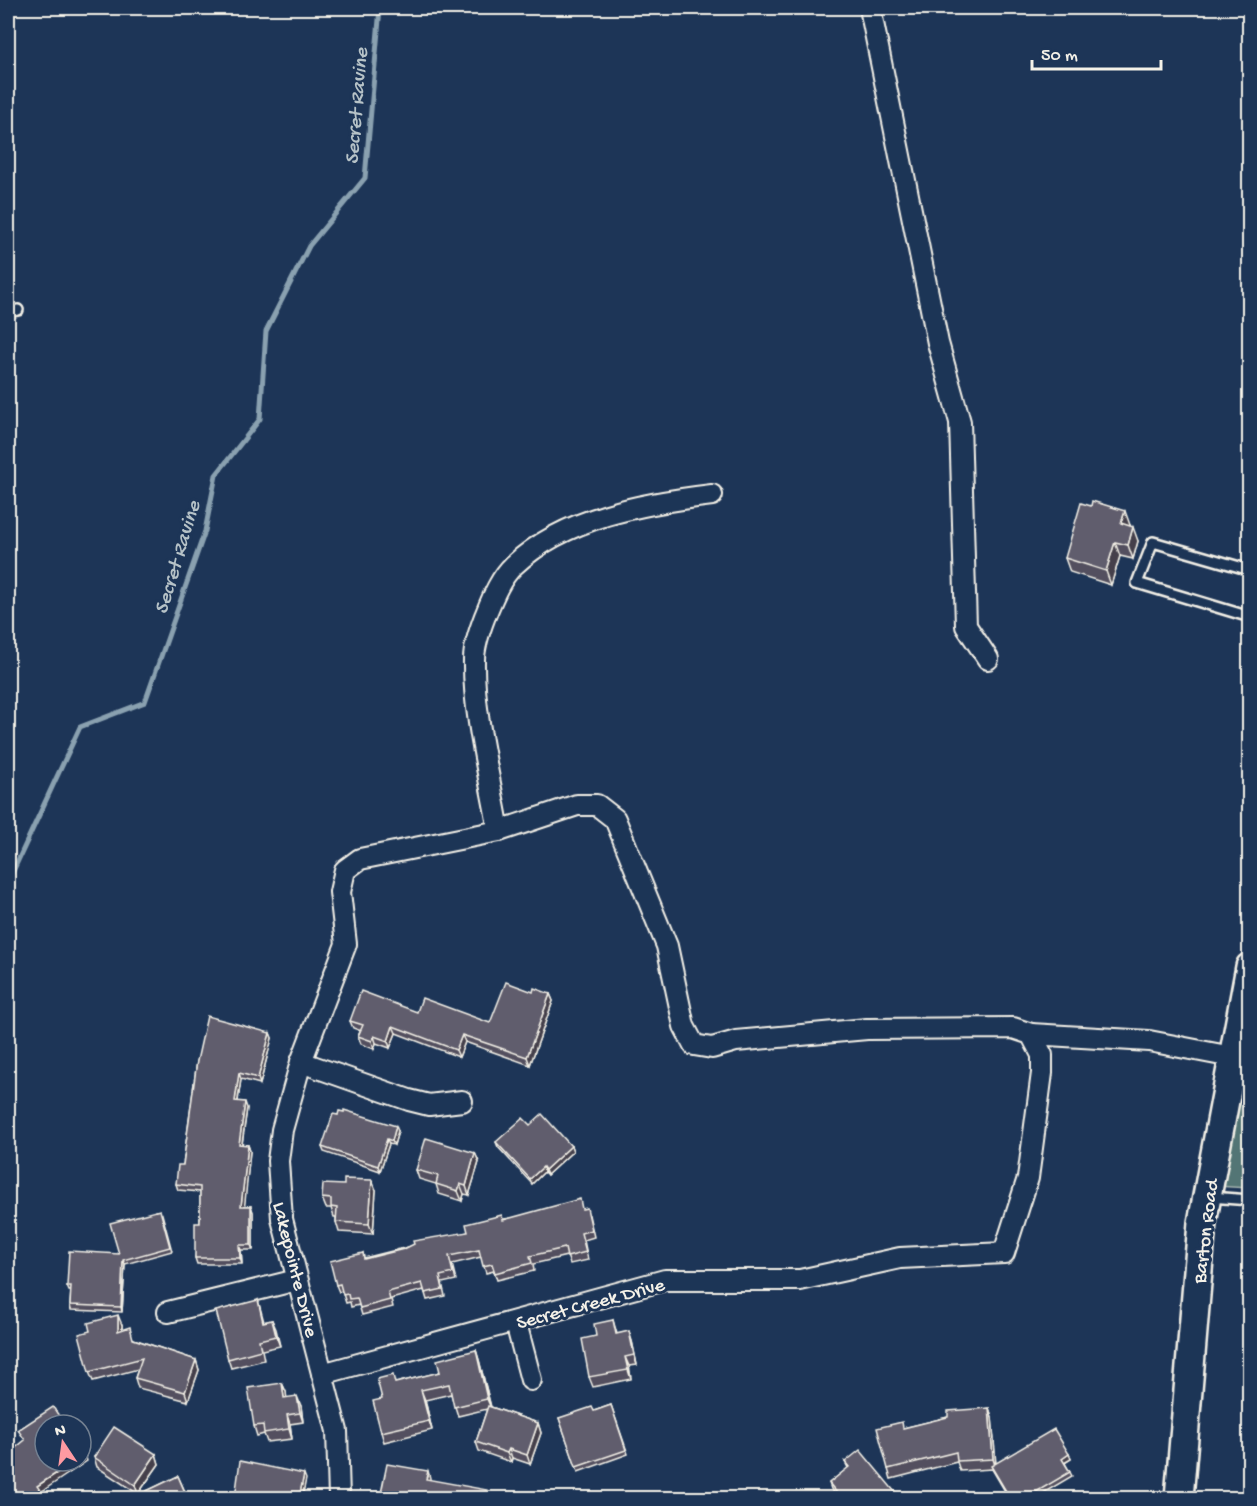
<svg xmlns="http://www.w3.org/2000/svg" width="1257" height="1506" font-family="'Gochi Hand',sans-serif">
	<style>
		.green { fill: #527474; stroke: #a3b2ae; stroke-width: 1.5 }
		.water { fill: #436c8a; stroke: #8aa1b0; stroke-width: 1.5 }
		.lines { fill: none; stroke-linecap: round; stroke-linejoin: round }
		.stream { stroke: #8aa1b0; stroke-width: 5 }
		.lane-casing { stroke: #f4f1e8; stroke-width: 14 }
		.street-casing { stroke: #f4f1e8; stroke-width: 24 }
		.secondary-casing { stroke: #f4f1e8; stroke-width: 32 }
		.lane { stroke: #1d3557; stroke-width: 9 }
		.street { stroke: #1d3557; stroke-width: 20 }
		.secondary { stroke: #1d3557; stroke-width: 27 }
		.wall { fill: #53505e; stroke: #f4f1e8; stroke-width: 1.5 }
		.shaded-wall { fill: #44414c; stroke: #f4f1e8; stroke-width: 1.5 }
		.building { fill: #615d6d; stroke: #f4f1e8; stroke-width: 1.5 }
		.labels { text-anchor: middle; stroke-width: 6; stroke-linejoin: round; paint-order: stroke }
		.street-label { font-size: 20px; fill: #f4f1e8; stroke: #1d3557 }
		.water-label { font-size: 21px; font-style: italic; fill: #b6c2c7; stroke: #1d3557 }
	</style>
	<rect width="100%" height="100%" fill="#1d3557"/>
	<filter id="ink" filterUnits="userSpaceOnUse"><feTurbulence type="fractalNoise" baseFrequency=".0167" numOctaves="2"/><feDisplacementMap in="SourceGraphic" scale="12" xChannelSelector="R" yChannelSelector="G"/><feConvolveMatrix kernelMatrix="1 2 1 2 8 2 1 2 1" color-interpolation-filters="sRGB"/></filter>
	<g filter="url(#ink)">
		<path class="green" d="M 1249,1004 L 1249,1188 L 1216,1186 Z"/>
		<path class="water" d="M 659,1493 L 682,1498 L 617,1498 Z"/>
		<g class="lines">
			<path class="stream" d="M 8,882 L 80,727 L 145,702 L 205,531 L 216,475 L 260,419 L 266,331 L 309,246 L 365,178 L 380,8"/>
			<defs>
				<g id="lane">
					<path d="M 8,312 L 18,310"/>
					<path d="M 1250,570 L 1153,542 L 1137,583 L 1250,617"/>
					<path d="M 1210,1197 L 1250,1200"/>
				</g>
				<g id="street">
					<path d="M 870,8 L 938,343 L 960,422 L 966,626 L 988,659"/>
					<path d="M 499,831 C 490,778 473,713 474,660 C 474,646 480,629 485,616 C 492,599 500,578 514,565 C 565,517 645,503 712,495"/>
					<path d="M 1031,1034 L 1149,1041 L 1232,1057"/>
					<path d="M 301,1062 L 409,1100 L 429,1105 L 462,1101"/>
					<path d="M 168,1312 L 297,1280"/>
					<path d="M 516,1323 L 531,1380"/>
					<path d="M 322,1374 L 665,1280 L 800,1280 L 900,1258 L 1004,1253 L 1028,1178 L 1042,1073 L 1042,1055 L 1031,1034 L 1013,1028 L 867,1029 L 736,1041 L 712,1048 L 694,1045 L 684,1026 L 667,946 L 615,819 L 597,805 L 577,805 L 499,831 L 360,859 L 345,870 L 340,892 L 346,944 L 301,1062 L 282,1130 L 278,1161 L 282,1219 L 337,1431 L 339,1498"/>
				</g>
				<path id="secondary" d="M 1179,1498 L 1202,1223 L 1250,967"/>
			</defs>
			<use href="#lane" class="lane-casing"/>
			<use href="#street" class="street-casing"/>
			<use href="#secondary" class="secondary-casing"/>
			<use href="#lane" class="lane"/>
			<use href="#street" class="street"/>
			<use href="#secondary" class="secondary"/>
		</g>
		<g class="wall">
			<path d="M 1130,525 L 1138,541 L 1133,559 L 1120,556 L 1111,585 L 1070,572 L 1065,558 Z"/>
			<path d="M 533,992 L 550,994 L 553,1001 L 530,1065 L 465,1042 L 459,1057 L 396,1033 L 390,1048 L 376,1043 L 374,1049 L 361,1044 L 358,1036 L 361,1031 L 353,1028 L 350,1021 L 417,1012 L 490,1023 Z"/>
			<path d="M 270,1033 L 272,1038 L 260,1084 L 241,1079 L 238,1101 L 247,1108 L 242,1145 L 248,1145 L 250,1151 L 244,1206 L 251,1206 L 253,1212 L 253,1250 L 241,1250 L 242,1264 L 197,1264 L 195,1258 L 200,1223 L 200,1192 L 178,1190 L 176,1184 L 183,1165 L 197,1061 Z"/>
			<path d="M 530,1125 L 571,1146 L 573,1151 L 547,1175 L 544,1172 L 532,1184 L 498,1147 L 496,1142 Z"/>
			<path d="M 398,1131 L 394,1145 L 389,1144 L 380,1171 L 324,1152 L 322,1147 Z"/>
			<path d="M 475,1153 L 479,1162 L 469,1195 L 464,1194 L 462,1201 L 439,1194 L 436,1184 L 419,1179 L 416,1170 Z"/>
			<path d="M 376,1190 L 373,1234 L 339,1232 L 336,1222 L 336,1217 L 334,1217 L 331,1208 L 326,1208 L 322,1198 Z"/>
			<path d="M 583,1209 L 589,1215 L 594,1237 L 584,1240 L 588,1260 L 570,1264 L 567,1256 L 533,1264 L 534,1271 L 497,1280 L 494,1271 L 486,1273 L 481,1257 L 452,1264 L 456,1280 L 442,1283 L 445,1296 L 427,1300 L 424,1290 L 391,1299 L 393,1307 L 362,1315 L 359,1305 L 351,1307 L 350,1302 L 346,1303 L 342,1291 L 339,1292 L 336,1285 L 363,1253 L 364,1258 L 468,1232 L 504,1219 Z"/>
			<path d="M 162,1214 L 172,1251 L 125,1264 L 122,1312 L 71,1310 L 70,1305 L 71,1291 L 69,1291 L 67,1286 L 119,1254 Z"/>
			<path d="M 258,1300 L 264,1322 L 272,1320 L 280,1346 L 262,1350 L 264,1360 L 231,1368 L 228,1359 Z"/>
			<path d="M 613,1320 L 617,1334 L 632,1341 L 637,1365 L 629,1366 L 631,1379 L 593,1387 L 589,1377 L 596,1336 Z"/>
			<path d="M 122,1325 L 122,1330 L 134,1339 L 196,1360 L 199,1370 L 188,1401 L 138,1388 L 135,1378 L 138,1369 L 93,1381 L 89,1372 Z"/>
			<path d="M 476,1350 L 479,1360 L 491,1407 L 538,1423 L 541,1433 L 530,1464 L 512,1458 L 511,1462 L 479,1451 L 476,1442 L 487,1409 L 458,1416 L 451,1394 L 425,1400 L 432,1430 L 384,1442 L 381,1432 L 382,1399 L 396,1383 L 440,1372 Z"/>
			<path d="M 282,1383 L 286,1392 L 286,1398 L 301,1406 L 303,1422 L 290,1424 L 292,1439 L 267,1442 L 264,1434 L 257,1436 L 254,1426 Z"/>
			<path d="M 611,1405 L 628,1454 L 578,1472 L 559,1418 L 594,1411 Z"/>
			<path d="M 989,1408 L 992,1417 L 996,1464 L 1069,1454 L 1071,1459 L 1065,1463 L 1072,1476 L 1035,1498 L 1009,1498 L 992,1469 L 960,1471 L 957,1462 L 891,1479 L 888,1469 L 904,1428 L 948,1417 Z"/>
			<path d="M 156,1454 L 159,1464 L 138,1494 L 97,1467 L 94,1457 Z"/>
			<path d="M 845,1462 L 900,1498 L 839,1498 L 831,1489 L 829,1483 L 848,1468 Z"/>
			<path d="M 178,1476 L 188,1498 L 132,1498 Z"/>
		</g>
		<g class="shaded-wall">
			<path d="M 1125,511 L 1130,525 L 1127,537 L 1121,523 Z"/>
			<path d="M 1133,527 L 1138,541 L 1133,559 L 1128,545 Z"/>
			<path d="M 1115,542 L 1120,556 L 1111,585 L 1106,571 Z"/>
			<path d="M 550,994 L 553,1001 L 530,1065 L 527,1057 Z"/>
			<path d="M 393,1026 L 396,1033 L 390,1048 L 388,1041 Z"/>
			<path d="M 270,1033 L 272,1038 L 260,1084 L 258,1078 Z"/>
			<path d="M 462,1035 L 465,1042 L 459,1057 L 456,1050 Z"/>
			<path d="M 374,1036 L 376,1043 L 374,1049 L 372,1041 Z"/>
			<path d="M 239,1073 L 241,1079 L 237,1106 L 235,1101 Z"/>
			<path d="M 245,1102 L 247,1108 L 241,1150 L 239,1144 Z"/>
			<path d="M 396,1126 L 398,1131 L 394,1145 L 392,1141 Z"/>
			<path d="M 387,1139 L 389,1144 L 380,1171 L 378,1166 Z"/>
			<path d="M 248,1145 L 250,1151 L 244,1212 L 241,1206 Z"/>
			<path d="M 571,1146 L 573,1151 L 547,1175 L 545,1170 Z"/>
			<path d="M 475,1153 L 479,1162 L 469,1195 L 466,1186 Z"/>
			<path d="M 543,1167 L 544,1172 L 532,1184 L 530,1179 Z"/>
			<path d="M 372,1180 L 376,1190 L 373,1234 L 369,1224 Z"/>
			<path d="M 460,1184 L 464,1194 L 462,1201 L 458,1191 Z"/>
			<path d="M 251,1206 L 253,1212 L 253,1250 L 251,1245 Z"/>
			<path d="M 239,1245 L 241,1250 L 242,1264 L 240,1258 Z"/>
			<path d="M 123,1260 L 125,1264 L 122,1312 L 121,1307 Z"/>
			<path d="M 118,1315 L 122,1325 L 121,1340 L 118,1331 Z"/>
			<path d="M 272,1320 L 276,1329 L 280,1346 L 276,1336 Z"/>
			<path d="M 629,1331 L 632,1341 L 637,1365 L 634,1355 Z"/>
			<path d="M 476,1350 L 479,1360 L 491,1408 L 487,1399 Z"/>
			<path d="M 625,1357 L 629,1366 L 631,1379 L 628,1370 Z"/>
			<path d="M 196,1360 L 199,1370 L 188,1401 L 185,1392 Z"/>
			<path d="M 282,1383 L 286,1392 L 288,1408 L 284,1398 Z"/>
			<path d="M 421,1390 L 425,1400 L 432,1430 L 429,1421 Z"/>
			<path d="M 297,1396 L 301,1406 L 303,1422 L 300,1413 Z"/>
			<path d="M 989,1408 L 992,1417 L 996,1468 L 993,1459 Z"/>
			<path d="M 287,1415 L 290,1424 L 292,1439 L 289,1429 Z"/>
			<path d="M 538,1423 L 541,1433 L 530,1464 L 527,1455 Z"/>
			<path d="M 509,1449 L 512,1458 L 511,1462 L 507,1453 Z"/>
			<path d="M 156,1454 L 159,1464 L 138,1494 L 135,1485 Z"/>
			<path d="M 1069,1454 L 1071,1459 L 1064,1463 L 1062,1459 Z"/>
			<path d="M 85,1455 L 87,1461 L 41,1492 L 43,1496 L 40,1498 L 30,1498 L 37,1486 L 75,1461 L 81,1461 L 81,1457 Z"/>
			<path d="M 428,1471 L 430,1478 L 429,1486 L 426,1479 Z"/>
			<path d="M 304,1474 L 306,1479 L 302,1498 L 299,1498 Z"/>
		</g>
		<g class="building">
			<path d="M 1092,501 L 1125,511 L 1121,523 L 1133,527 L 1128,545 L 1115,542 L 1106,571 L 1065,558 L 1081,503 L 1091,506 Z"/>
			<path d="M 506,982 L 533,992 L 534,988 L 550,994 L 527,1057 L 462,1035 L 456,1050 L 393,1026 L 388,1041 L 374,1036 L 372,1041 L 358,1036 L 363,1025 L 350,1021 L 361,991 L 417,1012 L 422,998 L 490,1023 Z"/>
			<path d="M 207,1016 L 270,1033 L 258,1078 L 239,1073 L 235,1101 L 245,1102 L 239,1144 L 248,1145 L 241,1206 L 251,1206 L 251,1245 L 239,1245 L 240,1258 L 195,1258 L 195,1223 L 200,1223 L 200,1187 L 176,1184 L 178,1165 L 183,1165 L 197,1061 Z"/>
			<path d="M 344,1110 L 396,1126 L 392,1141 L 387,1139 L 378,1166 L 322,1147 L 333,1114 L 338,1115 L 339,1111 L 344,1112 Z"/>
			<path d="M 542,1114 L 571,1146 L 545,1170 L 543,1167 L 530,1179 L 496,1142 L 523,1118 L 530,1125 Z"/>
			<path d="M 426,1138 L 475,1153 L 466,1186 L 460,1184 L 458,1191 L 436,1184 L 438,1176 L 416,1170 Z"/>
			<path d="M 344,1179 L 372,1180 L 369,1224 L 336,1222 L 337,1208 L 331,1207 L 331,1199 L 322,1198 L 323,1184 L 344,1185 Z"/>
			<path d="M 580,1199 L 582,1209 L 587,1208 L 592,1230 L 581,1233 L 586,1252 L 567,1257 L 565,1248 L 530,1256 L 532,1263 L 495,1273 L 492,1264 L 483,1266 L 479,1250 L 449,1256 L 453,1273 L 440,1276 L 443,1289 L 425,1293 L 422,1283 L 388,1292 L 390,1300 L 360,1308 L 357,1298 L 349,1299 L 348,1294 L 343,1295 L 340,1284 L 336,1285 L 330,1261 L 363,1253 L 364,1259 L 404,1249 L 414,1244 L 413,1241 L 468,1232 L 466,1224 L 502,1215 L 503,1220 Z"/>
			<path d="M 160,1210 L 170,1247 L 123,1260 L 121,1307 L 70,1305 L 71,1286 L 67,1286 L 69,1251 L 119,1254 L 110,1223 Z"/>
			<path d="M 258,1300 L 263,1322 L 272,1320 L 276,1336 L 259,1340 L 261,1350 L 228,1359 L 216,1311 Z"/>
			<path d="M 118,1315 L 118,1331 L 130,1327 L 133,1339 L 196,1360 L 185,1392 L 135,1378 L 142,1358 L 89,1372 L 79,1334 L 90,1331 L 88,1323 Z"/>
			<path d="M 613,1320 L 616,1334 L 629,1331 L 634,1355 L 625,1357 L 628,1370 L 589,1377 L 582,1339 L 596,1336 L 594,1324 Z"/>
			<path d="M 476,1350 L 487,1399 L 454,1407 L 449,1384 L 421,1390 L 429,1421 L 381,1432 L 373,1401 L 382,1399 L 377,1379 L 393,1375 L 395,1383 L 440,1372 L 437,1360 Z"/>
			<path d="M 282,1383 L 284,1398 L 297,1396 L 300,1413 L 287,1415 L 289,1429 L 264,1433 L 263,1425 L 254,1426 L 248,1388 Z"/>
			<path d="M 611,1405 L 626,1450 L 576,1467 L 559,1418 L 592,1407 L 594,1411 Z"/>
			<path d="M 488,1406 L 538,1423 L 527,1455 L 509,1449 L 507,1453 L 476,1442 Z"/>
			<path d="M 53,1407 L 65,1425 L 45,1425 L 45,1461 L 75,1461 L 37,1486 L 40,1490 L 30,1498 L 8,1498 L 8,1454 L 25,1440 L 18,1430 Z"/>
			<path d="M 989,1408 L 993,1459 L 957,1461 L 956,1452 L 888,1469 L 877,1428 L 902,1422 L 903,1428 L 948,1417 L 948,1411 Z"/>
			<path d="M 114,1427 L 156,1454 L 135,1485 L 94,1457 Z"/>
			<path d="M 1054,1429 L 1069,1454 L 1062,1459 L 1070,1472 L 1026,1498 L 1010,1498 L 991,1466 Z"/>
			<path d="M 81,1449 L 85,1455 L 81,1457 Z"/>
			<path d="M 860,1450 L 900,1498 L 841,1498 L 829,1483 L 849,1467 L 845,1462 Z"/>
			<path d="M 240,1461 L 304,1474 L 299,1498 L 235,1498 Z"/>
			<path d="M 387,1464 L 428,1471 L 426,1479 L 487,1490 L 486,1497 L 496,1498 L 380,1498 Z"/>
			<path d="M 178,1476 L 187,1497 L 172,1494 L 171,1496 L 176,1498 L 132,1498 Z"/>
		</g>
	</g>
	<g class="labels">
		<g class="street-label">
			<text transform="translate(1204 1231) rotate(-83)" y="7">Barton Road</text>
			<text transform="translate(297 1269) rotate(76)" y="7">Lakepointe Drive</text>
			<text transform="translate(590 1302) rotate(-15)" y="7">Secret Creek Drive</text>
		</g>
		<g class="water-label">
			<text transform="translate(355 106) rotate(-85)" y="7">Secret Ravine</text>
			<text transform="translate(176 557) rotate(-73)" y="7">Secret Ravine</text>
		</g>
	</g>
	<rect width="1257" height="1506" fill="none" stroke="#1d3557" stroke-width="30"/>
	<rect x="15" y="15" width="1227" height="1476" fill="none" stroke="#f4f1e8" stroke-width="2" filter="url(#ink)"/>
	<g transform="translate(63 1443) rotate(347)"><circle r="28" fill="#1d3557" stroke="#738091" stroke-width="1.5"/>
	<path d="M0-4.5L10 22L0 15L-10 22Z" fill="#ff9aa2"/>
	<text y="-9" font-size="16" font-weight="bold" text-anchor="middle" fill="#f4f1e8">N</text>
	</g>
	<path d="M1032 60v9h129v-9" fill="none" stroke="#f4f1e8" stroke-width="3"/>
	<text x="1041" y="60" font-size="18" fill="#f4f1e8" stroke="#1d3557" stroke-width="4.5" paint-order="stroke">50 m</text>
</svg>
